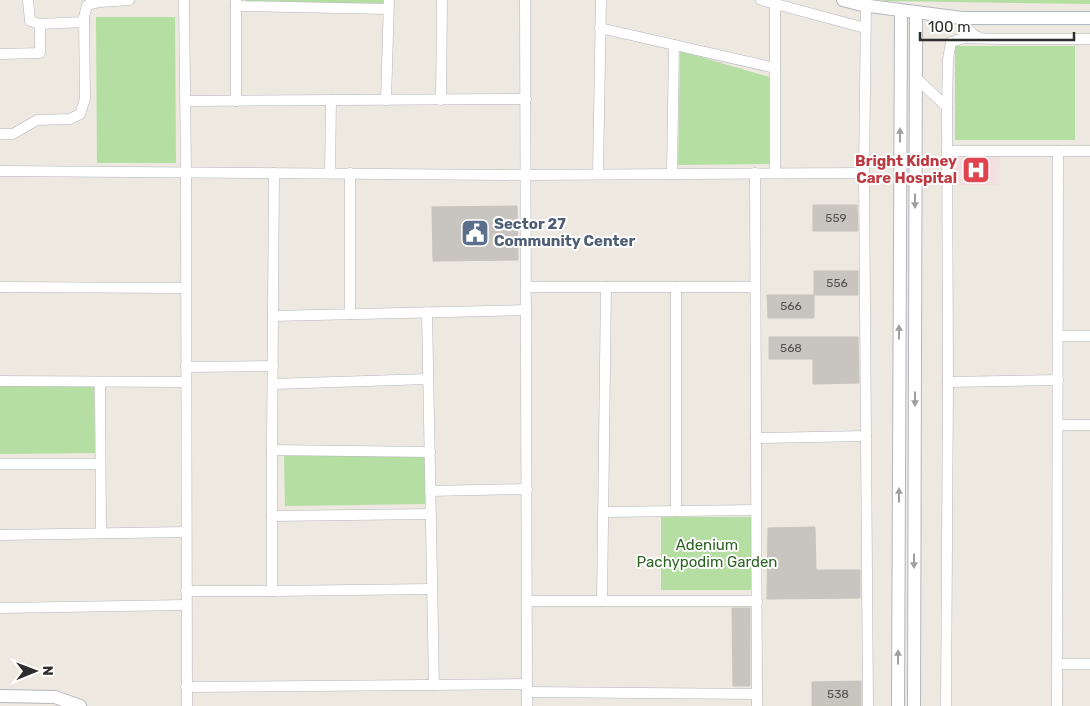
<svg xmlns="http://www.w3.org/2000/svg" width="1090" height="706" font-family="Rubik,sans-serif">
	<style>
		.medical { fill: #f2dfdf }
		.green { fill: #b4dea2 }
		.building { fill: #c8c5c0; stroke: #c8c4ba }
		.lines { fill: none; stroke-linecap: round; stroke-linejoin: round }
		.minor-casing { stroke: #b4b6bf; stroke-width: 11 }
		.tertiary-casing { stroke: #b4b6bf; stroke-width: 14 }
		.minor { stroke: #fff; stroke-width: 10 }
		.tertiary { stroke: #fff; stroke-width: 12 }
		.oneway { fill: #a0a0a0 }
		.labels { text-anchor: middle; stroke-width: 4; stroke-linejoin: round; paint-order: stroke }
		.number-label { font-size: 12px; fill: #545352 }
		.health-label { font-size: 15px; font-weight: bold; fill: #be3a42; stroke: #fff; text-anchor: end }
		.service-label { font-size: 15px; font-weight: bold; fill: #4e5e75; stroke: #fff; text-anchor: start }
		.park-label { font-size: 15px; fill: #2c6422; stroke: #fff }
	</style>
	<rect width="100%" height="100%" fill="#ede8e0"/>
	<path class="medical" d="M 953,155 L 1000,156 L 999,185 L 953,185 Z"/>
	<g class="green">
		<path d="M 246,0 L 383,0 L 383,4 L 246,1 Z"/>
		<path d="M 881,0 L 1090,0 L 1090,4 L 885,1 Z"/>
		<path d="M 96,17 L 175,17 L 176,163 L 97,163 Z"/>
		<rect x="955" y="46" width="120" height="94"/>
		<path d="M 680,51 L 769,77 L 769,164 L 678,165 Z"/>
		<path d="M 94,384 L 95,453 L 0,454 L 0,385 Z"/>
		<path d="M 426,455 L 426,504 L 285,506 L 284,456 Z"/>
		<rect x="661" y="517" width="91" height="73"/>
	</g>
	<g class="building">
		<path d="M 813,205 L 857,205 L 858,231 L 813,231 Z"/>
		<path d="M 517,206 L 518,260 L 433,261 L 432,207 Z"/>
		<rect x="814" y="271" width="44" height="24"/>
		<path d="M 767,295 L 814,295 L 814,318 L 768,318 Z"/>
		<path d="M 769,337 L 858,337 L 859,383 L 813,384 L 813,359 L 769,359 Z"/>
		<path d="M 815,527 L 816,570 L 860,570 L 860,598 L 767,599 L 768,528 Z"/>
		<path d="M 732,608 L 750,608 L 750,686 L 733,686 Z"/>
		<path d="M 861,681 L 861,706 L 812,706 L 812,682 Z"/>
	</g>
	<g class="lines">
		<defs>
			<g id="minor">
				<path d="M 28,0 L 30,21 L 40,24 L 84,22"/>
				<path d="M 184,0 L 186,172 L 187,706"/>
				<path d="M 525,0 L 527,706"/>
				<path d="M 761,0 L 865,28"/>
				<path d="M 236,1 L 236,101"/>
				<path d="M 775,4 L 775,173"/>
				<path d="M 236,6 L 388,9"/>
				<path d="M 962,18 C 966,27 970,34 980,38"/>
				<path d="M 600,28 L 775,68"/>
				<path d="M 0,54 L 40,53 L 40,24"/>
				<path d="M 915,77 L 947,107"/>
				<path d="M 386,100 L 389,0"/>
				<path d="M 441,100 L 442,0"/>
				<path d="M 185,101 L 526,99"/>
				<path d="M 0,134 L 13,134 L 37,120 L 70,119 L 80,114 L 85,99 L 84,17 L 87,5 L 100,2 L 129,0"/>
				<path d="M 947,151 L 1090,151"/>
				<path d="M 0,171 L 526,175 L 864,173 L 868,706"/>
				<path d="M 330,173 L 331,100"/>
				<path d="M 350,173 L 350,314"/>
				<path d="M 755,173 L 757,706"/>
				<path d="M 864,173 L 866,6"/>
				<path d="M 598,174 L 601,0"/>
				<path d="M 672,174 L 674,45"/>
				<path d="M 0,287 L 186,288"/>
				<path d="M 526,287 L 755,287"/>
				<path d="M 427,312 L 434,685"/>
				<path d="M 273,316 L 526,310"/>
				<path d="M 1058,336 L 1090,336"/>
				<path d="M 186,367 L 273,366"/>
				<path d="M 0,381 L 186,382"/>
				<path d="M 100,382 L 101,533"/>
				<path d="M 948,382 L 1058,380"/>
				<path d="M 273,384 L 428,379"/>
				<path d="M 1058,425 L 1090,425"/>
				<path d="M 756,438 L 866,436"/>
				<path d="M 272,450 L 430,452"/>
				<path d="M 0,464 L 100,464"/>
				<path d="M 430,491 L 527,489"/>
				<path d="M 676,511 L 676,287"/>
				<path d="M 603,512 L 756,510"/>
				<path d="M 272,516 L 431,514"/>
				<path d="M 0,535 L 186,532"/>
				<path d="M 186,591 L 272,591 L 272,450 L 274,173"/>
				<path d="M 272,591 L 432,589"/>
				<path d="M 527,601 L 757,601"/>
				<path d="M 602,601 L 606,287"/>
				<path d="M 0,608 L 186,605"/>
				<path d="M 1058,664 L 1090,664"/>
				<path d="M 186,687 L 527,684"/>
				<path d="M 527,692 L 757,694"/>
				<path d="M 946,706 L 948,382 L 947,107 L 948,59 L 951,42 L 963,38 L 999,39 L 1090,39"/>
				<path d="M 1057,706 L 1058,151"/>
			</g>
			<g id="tertiary">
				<path d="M 843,0 L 862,5 L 962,18 L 1090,18"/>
				<path d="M 0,696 L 55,697 L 80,706"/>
				<path d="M 898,706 L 901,11"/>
				<path d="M 914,706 L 916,13"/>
			</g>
		</defs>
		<use href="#minor" class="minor-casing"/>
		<use href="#tertiary" class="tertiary-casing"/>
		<use href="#minor" class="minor"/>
		<use href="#tertiary" class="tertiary"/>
	</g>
	<defs><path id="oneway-solid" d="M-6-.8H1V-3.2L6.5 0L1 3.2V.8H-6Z" transform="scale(1.25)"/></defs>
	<g class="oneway">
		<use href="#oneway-solid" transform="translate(900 135) rotate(-90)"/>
		<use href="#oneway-solid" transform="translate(915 201) rotate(90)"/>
		<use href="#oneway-solid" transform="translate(899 332) rotate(-90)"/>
		<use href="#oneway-solid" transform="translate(915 399) rotate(90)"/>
		<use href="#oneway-solid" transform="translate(899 495) rotate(-90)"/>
		<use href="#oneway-solid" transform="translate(914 561) rotate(90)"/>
		<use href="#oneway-solid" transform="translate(898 657) rotate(-90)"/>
	</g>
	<defs>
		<symbol id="hospital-square" viewBox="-11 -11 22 22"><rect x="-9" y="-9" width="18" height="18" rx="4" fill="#e0444e" stroke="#fff"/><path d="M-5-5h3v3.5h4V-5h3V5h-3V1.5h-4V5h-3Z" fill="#fff"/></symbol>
		<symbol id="civic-square" viewBox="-11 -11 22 22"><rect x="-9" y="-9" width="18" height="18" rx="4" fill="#5c6f8a" stroke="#fff"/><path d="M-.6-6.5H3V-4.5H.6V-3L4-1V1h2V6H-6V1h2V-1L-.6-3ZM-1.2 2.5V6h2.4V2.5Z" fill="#fff"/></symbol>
	</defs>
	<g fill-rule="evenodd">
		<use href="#hospital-square" x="960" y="154" width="32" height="32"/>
		<use href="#civic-square" x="459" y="217" width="32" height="32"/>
	</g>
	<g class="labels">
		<g class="number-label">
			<text x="836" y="222">559</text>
			<text x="837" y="287">556</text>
			<text x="791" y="310">566</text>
			<text x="791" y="352">568</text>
			<text x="838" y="698">538</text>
		</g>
		<g class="health-label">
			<text x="957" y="166">Bright Kidney<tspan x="957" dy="17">Care Hospital</tspan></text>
		</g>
		<g class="service-label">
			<text x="494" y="229">Sector 27<tspan x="494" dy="17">Community Center</tspan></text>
		</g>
		<g class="park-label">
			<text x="707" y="550">Adenium<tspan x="707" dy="17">Pachypodim Garden</tspan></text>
		</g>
	</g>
	<g transform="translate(35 671) rotate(89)" stroke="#ffffff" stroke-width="4" paint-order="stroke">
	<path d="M0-4L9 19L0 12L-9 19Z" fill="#2d2d2d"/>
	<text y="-8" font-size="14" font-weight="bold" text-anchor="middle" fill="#2d2d2d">N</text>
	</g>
	<path d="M920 32v8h154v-8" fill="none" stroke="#2d2d2d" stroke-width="2.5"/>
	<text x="928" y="32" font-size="15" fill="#2d2d2d" stroke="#ffffff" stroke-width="4" paint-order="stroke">100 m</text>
</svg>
